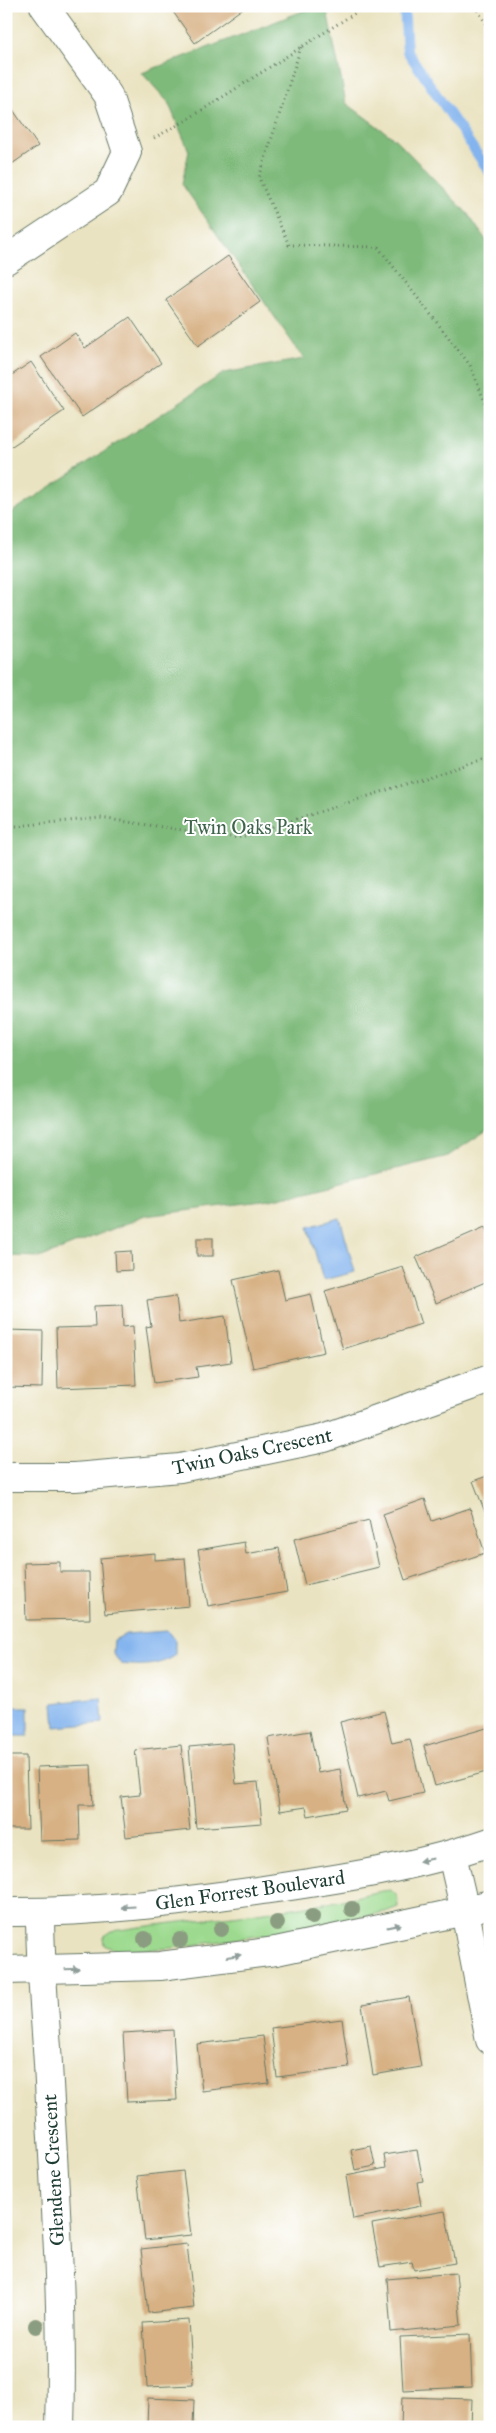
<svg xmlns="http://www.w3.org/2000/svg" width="496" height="2433" font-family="'IM FELL Great Primer',serif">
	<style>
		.green { fill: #9dda8f; stroke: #5e8c62 }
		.forest { fill: #7eba7a; stroke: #4e7c57 }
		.water { fill: #83b4ee; stroke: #517891 }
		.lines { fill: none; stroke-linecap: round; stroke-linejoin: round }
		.stream { stroke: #83b4ee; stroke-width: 10 }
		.building { fill: #d7b184 }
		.minor-casing { stroke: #667765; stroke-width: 30 }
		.path { stroke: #667765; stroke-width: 3; stroke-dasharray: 1 4; stroke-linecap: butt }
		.minor { stroke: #fff; stroke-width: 28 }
		.tree { fill: #8b9d80 }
		.oneway { fill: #8f9e9a }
		.labels { text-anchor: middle; stroke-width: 4; stroke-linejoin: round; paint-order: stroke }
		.park-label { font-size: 20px; fill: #3e644b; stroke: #fff }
		.street-label { font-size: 20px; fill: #1f3d34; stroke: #fff }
	</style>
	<rect width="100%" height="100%" fill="#fff"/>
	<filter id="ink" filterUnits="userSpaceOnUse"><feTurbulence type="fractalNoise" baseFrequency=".02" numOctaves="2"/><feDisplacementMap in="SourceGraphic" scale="10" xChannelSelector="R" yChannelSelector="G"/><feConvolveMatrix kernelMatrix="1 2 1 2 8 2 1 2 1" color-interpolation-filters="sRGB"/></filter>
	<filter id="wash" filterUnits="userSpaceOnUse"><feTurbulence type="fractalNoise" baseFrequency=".0096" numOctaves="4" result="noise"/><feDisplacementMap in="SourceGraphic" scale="20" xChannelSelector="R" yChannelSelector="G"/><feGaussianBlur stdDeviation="1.12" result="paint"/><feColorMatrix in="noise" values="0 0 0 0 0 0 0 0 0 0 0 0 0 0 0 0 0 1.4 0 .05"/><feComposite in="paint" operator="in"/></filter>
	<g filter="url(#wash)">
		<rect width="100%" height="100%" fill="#eae3c1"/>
		<path class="green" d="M 391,1890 L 397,1896 L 398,1907 L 385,1912 L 272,1934 L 172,1948 L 117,1951 L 104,1945 L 103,1937 L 112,1931 C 185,1920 259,1915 331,1902 C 352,1899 369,1892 391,1890 Z"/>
		<path class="forest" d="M 316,6 L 326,6 L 346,103 L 396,140 L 467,213 L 490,246 L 490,1128 L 448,1156 L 270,1200 L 145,1216 L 42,1257 L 6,1256 L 6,516 L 224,373 L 304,359 L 182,184 L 189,151 L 168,102 L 142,73 Z"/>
		<g class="water">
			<path d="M 340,1218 L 355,1272 L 323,1280 L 308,1227 Z"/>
			<path d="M 167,1631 L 175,1640 L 175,1655 C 158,1667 141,1666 121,1664 L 113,1653 L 114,1640 L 126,1634 Z"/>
			<path d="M 101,1698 L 103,1723 L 55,1727 L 53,1703 Z"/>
			<rect x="6" y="1707" width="22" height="29"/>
		</g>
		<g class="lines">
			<path class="stream" d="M 404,6 L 407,51 L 490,173"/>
		</g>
		<g id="blocks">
			<g class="building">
				<path d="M 169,6 L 246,6 L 195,43 Z"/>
				<path d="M 11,107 L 38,146 L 6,168 L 6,110 Z"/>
				<path d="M 228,256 L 260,302 L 198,346 L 166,300 Z"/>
				<path d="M 130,317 L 161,363 L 82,417 L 41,357 L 75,333 L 85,348 Z"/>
				<path d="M 31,362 L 64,411 L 6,450 L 6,379 Z"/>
				<path d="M 485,1227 L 490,1239 L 490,1280 L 436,1303 L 416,1257 Z"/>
				<rect x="197" y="1238" width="16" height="18"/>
				<path d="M 131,1251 L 132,1270 L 116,1271 L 115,1252 Z"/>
				<path d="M 403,1267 L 421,1324 L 343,1349 L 325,1291 Z"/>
				<path d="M 278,1270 L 285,1300 L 311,1294 L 324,1352 L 253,1368 L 233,1280 Z"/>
				<path d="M 176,1296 L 179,1323 L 225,1316 L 231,1362 L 196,1367 L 198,1377 L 154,1383 L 146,1327 L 151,1326 L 147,1300 Z"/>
				<path d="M 122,1305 L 123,1327 L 133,1326 L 136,1385 L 58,1388 L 56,1328 L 95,1327 L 94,1306 Z"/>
				<path d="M 6,1330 L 43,1331 L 42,1388 L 6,1387 Z"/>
				<path d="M 490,1475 L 490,1525 L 473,1481 Z"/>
				<path d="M 425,1499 L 432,1521 L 470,1508 L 485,1553 L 405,1580 L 383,1514 Z"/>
				<path d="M 369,1520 L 379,1567 L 305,1585 L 294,1539 Z"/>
				<path d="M 244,1542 L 246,1554 L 279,1548 L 287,1592 L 208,1606 L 198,1550 Z"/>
				<path d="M 155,1553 L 155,1560 L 185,1558 L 189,1606 L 105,1614 L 100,1558 Z"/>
				<path d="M 60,1562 L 60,1572 L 89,1572 L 90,1619 L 26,1620 L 24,1563 Z"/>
				<path d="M 384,1711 L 392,1743 L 410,1739 L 423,1793 L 389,1801 L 386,1791 L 358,1798 L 340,1722 Z"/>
				<path d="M 490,1727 L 490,1771 L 435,1786 L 424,1746 Z"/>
				<path d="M 310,1731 L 318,1773 L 340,1769 L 346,1809 L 308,1816 L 306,1807 L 280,1811 L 268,1738 Z"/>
				<path d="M 232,1743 L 236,1784 L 258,1782 L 262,1823 L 196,1828 L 189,1747 Z"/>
				<path d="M 181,1745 L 190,1830 L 126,1837 L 121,1797 L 140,1795 L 135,1750 Z"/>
				<path d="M 6,1756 L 26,1756 L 28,1829 L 6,1829 Z"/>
				<path d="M 91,1765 L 93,1805 L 79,1805 L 80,1840 L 40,1841 L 37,1767 Z"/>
				<path d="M 409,1997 L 421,2067 L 373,2075 L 362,2005 Z"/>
				<path d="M 342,2019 L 349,2068 L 277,2077 L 271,2028 Z"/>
				<path d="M 173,2030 L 177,2100 L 127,2102 L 123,2033 Z"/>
				<path d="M 263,2036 L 269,2083 L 202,2091 L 197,2044 Z"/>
				<path d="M 371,2146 L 375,2166 L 355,2170 L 351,2150 Z"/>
				<path d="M 417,2150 L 423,2181 L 417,2182 L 421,2206 L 353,2219 L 346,2176 L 386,2168 L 384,2155 Z"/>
				<path d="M 183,2171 L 191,2235 L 145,2240 L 137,2176 Z"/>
				<path d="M 445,2211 L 455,2263 L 414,2270 L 412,2262 L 380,2267 L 372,2224 Z"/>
				<path d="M 187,2244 L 194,2308 L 148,2313 L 141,2249 Z"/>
				<path d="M 456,2273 L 461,2325 L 391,2332 L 387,2279 Z"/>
				<path d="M 189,2320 L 193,2385 L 147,2387 L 143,2323 Z"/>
				<path d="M 470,2334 L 472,2387 L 403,2390 L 400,2337 Z"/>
				<path d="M 402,2397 L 472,2399 L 471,2427 L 401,2427 Z"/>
				<path d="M 148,2398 L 194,2400 L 193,2427 L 147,2427 Z"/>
			</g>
		</g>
	</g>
	<g filter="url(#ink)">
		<use href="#blocks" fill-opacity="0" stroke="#667765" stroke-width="1"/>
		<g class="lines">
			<defs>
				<g id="minor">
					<path d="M 6,260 L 108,192 L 127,152 L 108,95 L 44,6"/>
					<path d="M 6,1477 L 75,1477 L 180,1468 L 324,1438 L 490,1379"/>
					<path d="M 452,1855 L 465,1911 L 490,2040"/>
					<path d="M 6,1912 C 93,1913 178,1902 263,1890 C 339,1879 417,1867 490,1842"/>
					<path d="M 40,1913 C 40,1964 45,2013 48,2064 C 54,2184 64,2306 60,2427"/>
					<path d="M 6,1970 L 160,1966 L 276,1951 L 465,1911 L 490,1904"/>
				</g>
			</defs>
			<use href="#minor" class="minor-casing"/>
			<g class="path">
				<path d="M 475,6 L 490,30"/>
				<path d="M 301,47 L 259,178 L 289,245 L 378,247 L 470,365 L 490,415"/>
				<path d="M 154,138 L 185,121 L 366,6"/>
				<path d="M 6,827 L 100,818 L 238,838 L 490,757"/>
			</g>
			<use href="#minor" class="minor"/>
		</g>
		<g class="tree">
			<circle cx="352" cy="1909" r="8"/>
			<circle cx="312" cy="1917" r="8"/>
			<circle cx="277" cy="1923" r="8"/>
			<circle cx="221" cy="1929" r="8"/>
			<circle cx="145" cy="1939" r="8"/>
			<circle cx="180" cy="1940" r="8"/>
			<circle cx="36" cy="2326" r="8"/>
		</g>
		<defs><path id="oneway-solid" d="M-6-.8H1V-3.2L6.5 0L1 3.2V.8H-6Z" transform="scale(1.25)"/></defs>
		<g class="oneway">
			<use href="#oneway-solid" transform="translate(426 1860) rotate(169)"/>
			<use href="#oneway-solid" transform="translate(128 1907) rotate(176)"/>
			<use href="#oneway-solid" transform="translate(394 1926) rotate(-12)"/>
			<use href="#oneway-solid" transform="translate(234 1956) rotate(-8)"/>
			<use href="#oneway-solid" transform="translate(72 1969) rotate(-2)"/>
		</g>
	</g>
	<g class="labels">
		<g class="park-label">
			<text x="248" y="834">Twin Oaks Park</text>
		</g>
		<g class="street-label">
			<text transform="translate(252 1451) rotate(-12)" y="7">Twin Oaks Crescent</text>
			<text transform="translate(250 1890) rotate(-8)" y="7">Glen Forrest Boulevard</text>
			<text transform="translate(53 2170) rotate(-93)" y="7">Glendene Crescent</text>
		</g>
	</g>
	<rect width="496" height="2433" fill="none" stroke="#fff" stroke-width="25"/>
</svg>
